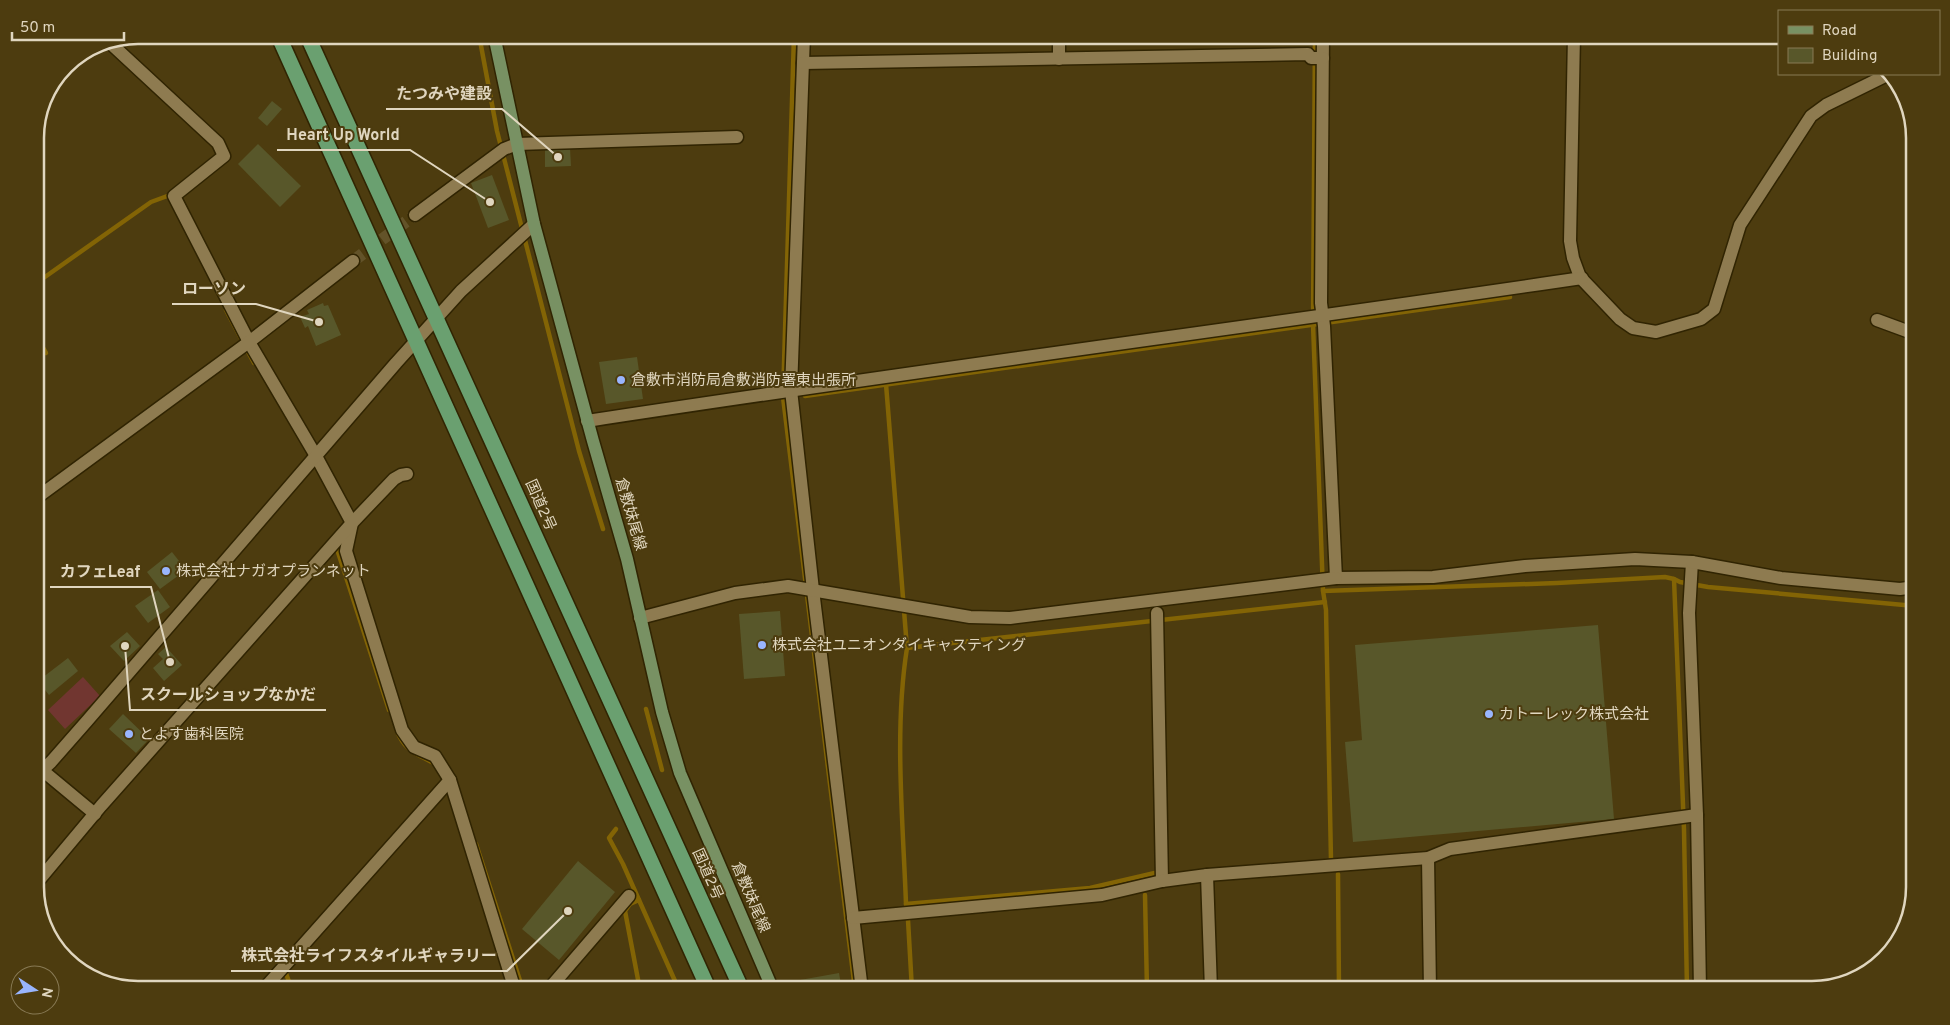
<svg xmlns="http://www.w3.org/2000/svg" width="1950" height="1025" font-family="Overpass,'Noto Sans JP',sans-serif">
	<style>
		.green { fill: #713630 }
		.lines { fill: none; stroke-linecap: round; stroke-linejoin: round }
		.stream { stroke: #836405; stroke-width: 4.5 }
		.building { fill: #58572a }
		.minor-tunnel { stroke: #635329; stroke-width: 12; stroke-dasharray: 12 6; stroke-linecap: butt }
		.minor-casing { stroke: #302402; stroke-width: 15 }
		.major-casing { stroke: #302402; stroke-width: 15 }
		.highway-casing { stroke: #302402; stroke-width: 18 }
		.minor { stroke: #8e7b50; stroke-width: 12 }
		.major { stroke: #789163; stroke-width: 12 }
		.highway { stroke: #6aa070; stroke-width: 15 }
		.poi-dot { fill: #99b5fd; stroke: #4d3c0f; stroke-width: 2 }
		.labels { text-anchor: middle; stroke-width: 4; stroke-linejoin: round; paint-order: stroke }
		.poi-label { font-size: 15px; fill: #e0d6bf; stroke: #4d3c0f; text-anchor: start }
		.street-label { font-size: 15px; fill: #e0d6bf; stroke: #4d3c0f }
		.rim { fill: none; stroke: #e0d6bf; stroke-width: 2.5 }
		.leader { fill: none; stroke: #e0d6bf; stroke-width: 2 }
		.callout-dot { fill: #e0d6bf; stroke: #4d3c0f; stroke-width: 2 }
		.callout-label { font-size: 16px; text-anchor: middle; font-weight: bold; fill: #e0d6bf; stroke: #4d3c0f; stroke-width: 4; stroke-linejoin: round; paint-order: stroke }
	</style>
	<rect width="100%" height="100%" fill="#4d3c0f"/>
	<path class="green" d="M 83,677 L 100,696 L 65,729 L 48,710 Z"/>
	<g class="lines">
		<g class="stream">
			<path d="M 479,35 L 497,131 L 579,451 L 603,529"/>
			<path d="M 794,35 L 783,397 L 855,990"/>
			<path d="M 1315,35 L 1313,324 L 1323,591 L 1326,610 L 1331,860"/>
			<path d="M 35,284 L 151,202 L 170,195"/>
			<path d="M 226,310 L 254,363"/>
			<path d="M 35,334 L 46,353"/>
			<path d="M 886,384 L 907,648 C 894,730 903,821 906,904 L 908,920 L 912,990"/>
			<path d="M 805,396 L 1510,297"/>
			<path d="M 340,545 L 337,549 L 389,710"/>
			<path d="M 1674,579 L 1680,582 L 1708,587 L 1915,606"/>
			<path d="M 1323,591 L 1557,583 L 1665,577 L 1674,579 L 1684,830 L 1687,990"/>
			<path d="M 907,648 L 1325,602"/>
			<path d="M 646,709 L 662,770"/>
			<path d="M 397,731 C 405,752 418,754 435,764"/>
			<path d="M 616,829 L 609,838 L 623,864 L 679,990"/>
			<path d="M 476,844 L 523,990"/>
			<path d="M 1338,874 L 1339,990"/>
			<path d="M 1145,895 L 1147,990"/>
			<path d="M 639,900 L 630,904 L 625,911 L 640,990"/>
			<path d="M 906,904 L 1090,888 L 1159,872"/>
			<path d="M 284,968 L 292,990"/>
			<path d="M 255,990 L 261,983"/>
		</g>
	</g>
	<g class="building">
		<path d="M 384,35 L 438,35 L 438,36 L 386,45 Z"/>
		<path d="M 272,101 L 282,109 L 267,126 L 258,118 Z"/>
		<path d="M 258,144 L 301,186 L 280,207 L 238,164 Z"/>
		<path d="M 545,148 L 570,148 L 571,166 L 545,167 Z"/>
		<path d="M 492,175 L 509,220 L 488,228 L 471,183 Z"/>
		<path d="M 323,303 L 324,306 L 328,305 L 341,335 L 316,346 L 308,326 L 305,328 L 300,317 L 309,314 L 307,310 Z"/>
		<path d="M 637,357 L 643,399 L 606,404 L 599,362 Z"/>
		<path d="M 172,552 L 186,570 L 160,589 L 147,572 Z"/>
		<path d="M 158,590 L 170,607 L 148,623 L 135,606 Z"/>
		<path d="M 780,611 L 785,676 L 744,679 L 739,614 Z"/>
		<path d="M 1598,625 L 1614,819 L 1353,842 L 1345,742 L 1362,740 L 1355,645 Z"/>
		<path d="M 127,632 L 140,646 L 124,661 L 110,646 Z"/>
		<path d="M 166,647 L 182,665 L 164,681 L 153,668 L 163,659 L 158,654 Z"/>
		<path d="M 68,658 L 78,671 L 49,695 L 38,681 Z"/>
		<path d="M 123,714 L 149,739 L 136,753 L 109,729 Z"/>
		<path d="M 578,861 L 615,892 L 559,960 L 522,929 Z"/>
		<path d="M 839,973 L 842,990 L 791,990 L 789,982 Z"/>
	</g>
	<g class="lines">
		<path class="minor-tunnel" d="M 353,261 L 415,215"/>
		<defs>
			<g id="minor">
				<path d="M 804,35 L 791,390 L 813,590 L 862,990"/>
				<path d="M 1323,35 L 1321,303 L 1324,326 L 1336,578 L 1433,577 L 1525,566 L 1635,559 L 1692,562 L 1689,613 L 1697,815 L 1700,990"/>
				<path d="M 1574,35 L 1570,241 L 1573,258 L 1580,277 L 1620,319 L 1633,328 L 1656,332 L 1701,319 L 1714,309 L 1740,225 L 1811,116 L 1826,105 L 1889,74"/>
				<path d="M 108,41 L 218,143 L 224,156 L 174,196 L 249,342 L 316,456 L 352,523 L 346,551 L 402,730 L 414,747 L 435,756 L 450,780 L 515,990"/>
				<path d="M 1059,59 L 1059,35"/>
				<path d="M 803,63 L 1308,54 L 1311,58 L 1323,58"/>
				<path d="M 415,215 L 504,149 L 517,144 L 737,137"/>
				<path d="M 1877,320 L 1915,334"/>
				<path d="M 587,421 C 918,370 1251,327 1582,278"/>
				<path d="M 35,499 L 249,342 L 353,261"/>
				<path d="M 1692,562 L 1781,578 L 1900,589 L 1915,587"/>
				<path d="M 1157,613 L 1162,881"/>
				<path d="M 640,618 L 735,593 L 788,586 L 970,617 L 1010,618 L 1336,578"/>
				<path d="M 42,770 L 95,814"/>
				<path d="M 35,777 L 51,762 L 87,721 L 396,363 L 461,291 L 534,224"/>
				<path d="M 1428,858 L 1430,990"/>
				<path d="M 1207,875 L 1211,990"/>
				<path d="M 35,885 L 101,806 L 352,523 L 394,479 L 401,475 L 407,474"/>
				<path d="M 853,918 L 1102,895 L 1162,881 L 1207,875 L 1428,858 L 1450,849 L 1697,815"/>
				<path d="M 263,990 L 450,780"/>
				<path d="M 548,990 L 629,896"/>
			</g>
			<path id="major" d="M 494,35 L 534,224 L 593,441 L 627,559 L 662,712 L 680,773 L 773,990"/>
			<g id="highway">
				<path d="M 278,35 L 709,990"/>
				<path d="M 307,35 L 742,990"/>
			</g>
		</defs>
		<use href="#minor" class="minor-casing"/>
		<use href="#major" class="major-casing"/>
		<use href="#highway" class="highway-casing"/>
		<use href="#minor" class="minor"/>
		<use href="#major" class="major"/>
		<use href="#highway" class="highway"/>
	</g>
	<g class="poi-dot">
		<circle cx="621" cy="380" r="5"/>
		<circle cx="166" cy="571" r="5"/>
		<circle cx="762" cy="645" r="5"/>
		<circle cx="1489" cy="714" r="5"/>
		<circle cx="129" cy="734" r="5"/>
	</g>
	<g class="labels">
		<g class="poi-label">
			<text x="631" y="385">倉敷市消防局倉敷消防署東出張所</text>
			<text x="176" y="576">株式会社ナガオプランネット</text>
			<text x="772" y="650">株式会社ユニオンダイキャスティング</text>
			<text x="1499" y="719">カトーレック株式会社</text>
			<text x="139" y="739">とよす歯科医院</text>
		</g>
		<g class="street-label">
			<text transform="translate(541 505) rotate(66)" y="5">国道2号</text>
			<text transform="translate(631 514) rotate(74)" y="5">倉敷妹尾線</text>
			<text transform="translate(708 874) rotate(66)" y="5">国道2号</text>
			<text transform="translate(751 897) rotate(67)" y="5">倉敷妹尾線</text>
		</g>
	</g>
	<path d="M0 0H1950V1025H0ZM138 44H1812A94 94 0 0 1 1906 138V887A94 94 0 0 1 1812 981H138A94 94 0 0 1 44 887V138A94 94 0 0 1 138 44Z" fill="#4d3c0f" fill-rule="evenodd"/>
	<path class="rim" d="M138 44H1812A94 94 0 0 1 1906 138V887A94 94 0 0 1 1812 981H138A94 94 0 0 1 44 887V138A94 94 0 0 1 138 44Z"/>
	<path class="leader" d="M558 157L502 109H386M490 202L410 150H277M319 322L256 304H172M170 662L151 587H50M125 646L130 710H326M568 911L507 971H231"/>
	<g class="callout-dot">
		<circle cx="558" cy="157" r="5"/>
		<circle cx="490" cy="202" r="5"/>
		<circle cx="319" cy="322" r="5"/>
		<circle cx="170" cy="662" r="5"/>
		<circle cx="125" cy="646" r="5"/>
		<circle cx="568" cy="911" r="5"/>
	</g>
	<g class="callout-label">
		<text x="444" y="99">たつみや建設</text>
		<text x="343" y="140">Heart Up World</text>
		<text x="214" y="294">ローソン</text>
		<text x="100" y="577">カフェLeaf</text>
		<text x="228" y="700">スクールショップなかだ</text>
		<text x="369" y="961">株式会社ライフスタイルギャラリー</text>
	</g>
	<rect x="1778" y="10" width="162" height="65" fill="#4d3c0f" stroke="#887a55"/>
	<rect x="1788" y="26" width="25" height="8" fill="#789163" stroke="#887a55"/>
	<text x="1822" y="35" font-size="15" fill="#e0d6bf">Road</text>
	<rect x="1788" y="48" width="25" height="15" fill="#58572a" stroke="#887a55"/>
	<text x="1822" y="60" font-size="15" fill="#e0d6bf">Building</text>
	<g transform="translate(35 990) rotate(102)"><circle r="24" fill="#4d3c0f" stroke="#887a55"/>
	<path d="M0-4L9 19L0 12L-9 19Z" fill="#99b5fd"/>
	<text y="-8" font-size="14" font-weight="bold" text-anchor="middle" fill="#e0d6bf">N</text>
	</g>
	<path d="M12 32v8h112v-8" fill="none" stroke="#e0d6bf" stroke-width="2.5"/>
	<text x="20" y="32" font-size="15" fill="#e0d6bf" stroke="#4d3c0f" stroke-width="4" paint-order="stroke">50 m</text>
</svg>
